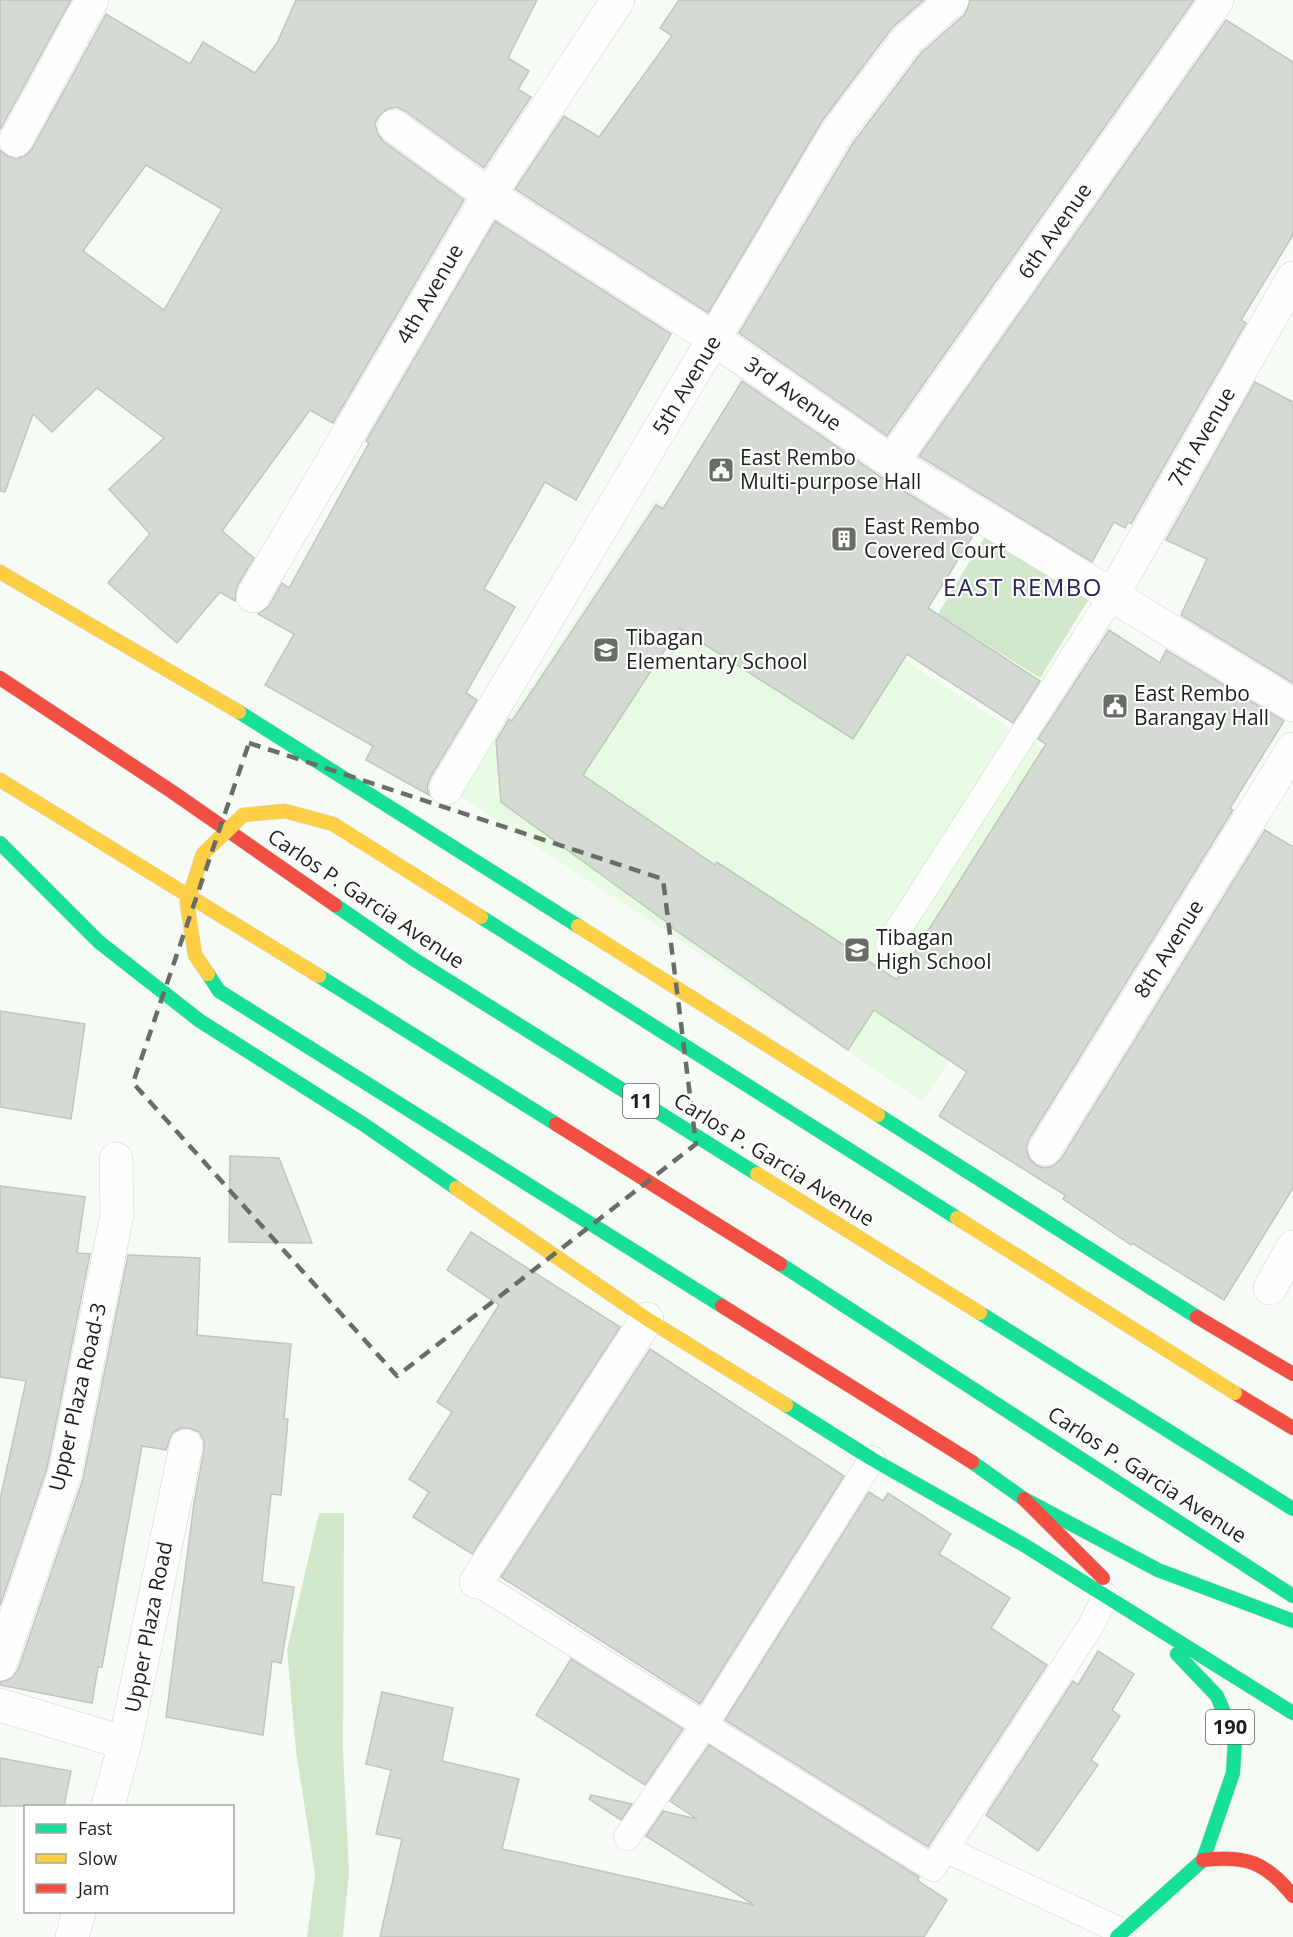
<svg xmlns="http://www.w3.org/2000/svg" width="1293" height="1937" font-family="'Open Sans',sans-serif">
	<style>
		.built { fill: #e8f9e4 }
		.green { fill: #d0e8c9 }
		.building { fill: #d4dbd3; stroke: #c0c6bf; stroke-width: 1.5; fill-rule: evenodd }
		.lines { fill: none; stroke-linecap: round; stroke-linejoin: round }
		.lane-casing { stroke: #d1d7cf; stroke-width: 27 }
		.street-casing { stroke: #d1d7cf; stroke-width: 34 }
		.fast-casing { stroke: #d1d7cf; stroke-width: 15 }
		.slow-casing { stroke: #d1d7cf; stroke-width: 15 }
		.jam-casing { stroke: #d1d7cf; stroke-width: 15 }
		.lane { stroke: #fefefe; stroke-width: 26 }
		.street { stroke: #fefefe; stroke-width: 33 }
		.fast { stroke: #16e098; stroke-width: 14 }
		.slow { stroke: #ffcf43; stroke-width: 14 }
		.jam { stroke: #f24e42; stroke-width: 14 }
		.fast-bridge-casing { stroke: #d1d7cf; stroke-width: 15; stroke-linecap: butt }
		.slow-bridge-casing { stroke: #d1d7cf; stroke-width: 15; stroke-linecap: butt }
		.jam-bridge-casing { stroke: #d1d7cf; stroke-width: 15; stroke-linecap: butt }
		.fast-bridge { stroke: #16e098; stroke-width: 14 }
		.slow-bridge { stroke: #ffcf43; stroke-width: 14 }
		.jam-bridge { stroke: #f24e42; stroke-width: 14 }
		.marked { fill: none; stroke: #686e66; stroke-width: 4.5; stroke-dasharray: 12 8; stroke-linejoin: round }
		.labels { text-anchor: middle; stroke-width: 4.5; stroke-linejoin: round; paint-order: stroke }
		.shield { fill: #fff; stroke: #5f645e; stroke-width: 1.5 }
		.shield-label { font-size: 20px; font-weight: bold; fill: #1b2219 }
		.street-label { font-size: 21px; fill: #1b2219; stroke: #fff }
		.poi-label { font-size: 21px; fill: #1b2219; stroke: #fff; text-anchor: start }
		.quarter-label { font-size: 24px; letter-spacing: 1.5px; fill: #2b225c; stroke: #fff }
	</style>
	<rect width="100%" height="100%" fill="#f6fbf6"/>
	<path class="built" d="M 656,499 L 1119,799 L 923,1101 L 459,795 Z"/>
	<g class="green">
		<path d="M 988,531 L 1091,596 L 1040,678 L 938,614 Z"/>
		<path d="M 319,1513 L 344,1513 L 343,1751 L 349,1871 L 343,1937 L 307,1937 L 315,1874 L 296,1751 L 287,1650 Z"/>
	</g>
	<g class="building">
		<path d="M 0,0 L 71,0 L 0,130 Z"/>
		<path d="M 296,0 L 537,0 L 508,58 L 529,71 L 518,89 L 531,97 L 484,168 L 405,111 L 397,107 L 387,109 L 379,116 L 375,123 L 377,133 L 383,141 L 464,200 L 333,423 L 310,410 L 222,531 L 254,558 L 237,586 L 235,601 L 220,592 L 177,643 L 108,583 L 150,534 L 109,489 L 164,438 L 97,388 L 52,432 L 33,414 L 5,492 L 0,491 L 0,150 L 7,156 L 16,159 L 25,156 L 32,149 L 106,14 L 190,64 L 203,42 L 255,73 L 277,43 ZM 146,165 L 222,209 L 164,310 L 83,251 Z"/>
		<path d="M 679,0 L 924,0 L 892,28 L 822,121 L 708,313 L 515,189 L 564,116 L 599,137 L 672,36 L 660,28 Z"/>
		<path d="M 970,0 L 1194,0 L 887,436 L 739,333 L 853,143 L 921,53 L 965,14 Z"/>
		<path d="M 1226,20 L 1293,62 L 1293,235 L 1241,320 L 1246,323 L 1131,524 L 1128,522 L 1125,528 L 1114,522 L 1092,562 L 919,456 Z"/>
		<path d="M 495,221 L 671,334 L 576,500 L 545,482 L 484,589 L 515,607 L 466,693 L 477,700 L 430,778 L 427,787 L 429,795 L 366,760 L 373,746 L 265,685 L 294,634 L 258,614 L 269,606 L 282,583 L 289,588 L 369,443 L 366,441 Z"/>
		<path d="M 742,381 L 881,477 L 974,534 L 928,608 L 1040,681 L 1013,723 L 907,654 L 853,739 L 679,628 L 583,775 L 715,865 L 717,862 L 897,980 L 1046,744 L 1038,739 L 1109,630 L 1160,663 L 1166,650 L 1284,721 L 1230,808 L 1233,810 L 1029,1139 L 1026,1148 L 1029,1158 L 1036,1165 L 1044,1168 L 1053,1166 L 1061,1159 L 1265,830 L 1293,847 L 1293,1188 L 1224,1300 L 1132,1243 L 1131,1245 L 1063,1199 L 1065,1195 L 939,1116 L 967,1072 L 874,1010 L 848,1050 L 671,927 L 672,926 L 501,802 L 496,741 L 509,719 L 512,721 L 656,505 L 663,509 Z"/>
		<path d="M 1255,382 L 1293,402 L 1293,683 L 1181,615 L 1207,559 L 1166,540 Z"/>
		<path d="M 0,1011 L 85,1024 L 71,1119 L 0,1107 Z"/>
		<path d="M 230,1156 L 279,1158 L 312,1243 L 229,1242 Z"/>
		<path d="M 0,1186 L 85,1197 L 77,1253 L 90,1254 L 47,1468 L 0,1606 L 0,1500 L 26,1381 L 0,1377 Z"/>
		<path d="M 471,1232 L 620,1327 L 472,1554 L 413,1517 L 429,1492 L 409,1479 L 452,1412 L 437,1402 L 499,1305 L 447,1270 Z"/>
		<path d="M 128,1255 L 200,1258 L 197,1335 L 291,1344 L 284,1419 L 288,1419 L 281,1495 L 271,1494 L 262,1582 L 294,1587 L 281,1663 L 272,1661 L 263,1735 L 166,1717 L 194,1503 L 204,1450 L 204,1441 L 199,1432 L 189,1428 L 181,1428 L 172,1433 L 166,1450 L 142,1446 L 102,1667 L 98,1667 L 92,1703 L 0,1685 L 0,1682 L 12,1678 L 18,1670 L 83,1479 Z"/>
		<path d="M 650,1349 L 844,1476 L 700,1704 L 501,1577 Z"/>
		<path d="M 869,1492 L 883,1501 L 888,1493 L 951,1534 L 939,1554 L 1010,1598 L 991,1628 L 1047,1665 L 928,1847 L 725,1720 Z"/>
		<path d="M 1098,1651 L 1134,1674 L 1112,1710 L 1120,1716 L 1091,1760 L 1098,1765 L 1038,1851 L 986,1815 L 1073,1681 L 1078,1685 Z"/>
		<path d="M 571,1659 L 683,1729 L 645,1785 L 536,1715 Z"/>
		<path d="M 382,1692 L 453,1708 L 442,1761 L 519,1779 L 502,1849 L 754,1905 L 646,1836 L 663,1811 L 697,1819 L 670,1801 L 709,1745 L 919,1877 L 917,1880 L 947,1900 L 924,1937 L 380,1937 L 402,1839 L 376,1834 L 391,1770 L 366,1764 Z"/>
		<path d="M 0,1758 L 71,1771 L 64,1806 L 0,1806 Z"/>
		<path d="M 591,1795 L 632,1804 L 621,1820 L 589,1799 Z"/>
	</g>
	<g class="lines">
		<defs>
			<g id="lane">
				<path d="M 889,944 L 1112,596"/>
				<path d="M 476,1582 L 933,1868 L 1090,1627 L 1106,1596"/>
				<path d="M 627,1837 L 704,1726 L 872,1459"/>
				<path d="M 945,1849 L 1123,1932"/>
			</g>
			<g id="street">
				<path d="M 394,126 L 489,195 L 714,339 L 892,462 L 1293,705"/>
				<path d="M 16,140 L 92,0"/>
				<path d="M 892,462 L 1217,0"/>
				<path d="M 253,596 L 489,195 L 618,0"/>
				<path d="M 1112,596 L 1293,278"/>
				<path d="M 446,788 L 837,132 L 907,40 L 952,0"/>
				<path d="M 1045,1149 L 1293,749"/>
				<path d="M 1270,1288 L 1293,1247"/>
				<path d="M 476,1582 L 647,1319"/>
				<path d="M 0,1664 L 65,1473 L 117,1215 L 116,1159"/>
				<path d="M 0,1705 L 125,1743"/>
				<path d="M 108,1806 L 125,1743 L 186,1446"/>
				<path d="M 72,1937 L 79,1912"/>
			</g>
			<g id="fast">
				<path d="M 239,712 L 578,926"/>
				<path d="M 0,843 L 99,942 L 200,1021 L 363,1124 L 456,1188"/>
				<path d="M 335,905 L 415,960 L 757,1174"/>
				<path d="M 319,976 L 556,1124"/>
				<path d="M 878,1115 L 1197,1317"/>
				<path d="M 780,1264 L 1293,1596"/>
				<path d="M 980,1313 L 1293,1509"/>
				<path d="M 786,1405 L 872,1459 L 1024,1545 L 1293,1713"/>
				<path d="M 972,1462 L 1024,1499 L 1158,1570 L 1293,1621"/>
				<path d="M 1117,1937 L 1203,1860 L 1233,1773 L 1235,1739 L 1217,1696 L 1177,1654"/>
			</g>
			<g id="slow">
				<path d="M 0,572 L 239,712"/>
				<path d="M 0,780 L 319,976"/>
				<path d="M 578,926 L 878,1115"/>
				<path d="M 757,1174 L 980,1313"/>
				<path d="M 456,1188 L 647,1319 L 786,1405"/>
			</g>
			<g id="jam">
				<path d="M 0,678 L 171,791 L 335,905"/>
				<path d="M 556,1124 L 780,1264"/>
				<path d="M 1197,1317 L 1293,1374"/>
				<path d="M 1235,1393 L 1293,1428"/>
				<path d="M 1024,1499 L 1103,1578"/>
				<path d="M 1203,1860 C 1246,1855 1266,1862 1293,1896"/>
			</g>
		</defs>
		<use href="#lane" class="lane-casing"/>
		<use href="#street" class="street-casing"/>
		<use href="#fast" class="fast-casing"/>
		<use href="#slow" class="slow-casing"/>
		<use href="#jam" class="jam-casing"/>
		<use href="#lane" class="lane"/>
		<use href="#street" class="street"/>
		<use href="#fast" class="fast"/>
		<use href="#slow" class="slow"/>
		<use href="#jam" class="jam"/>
		<defs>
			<g id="fast-bridge">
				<path d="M 481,917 L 957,1218"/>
				<path d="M 208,974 L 219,991 L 722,1306"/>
			</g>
			<g id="slow-bridge">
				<path d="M 208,974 L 195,955 L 187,903 L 203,854 L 243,815 L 285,811 L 333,824 L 481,917"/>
				<path d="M 957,1218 L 1235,1393"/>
			</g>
			<path id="jam-bridge" d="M 722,1306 L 972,1462"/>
		</defs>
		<use href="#fast-bridge" class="fast-bridge-casing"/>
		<use href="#slow-bridge" class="slow-bridge-casing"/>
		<use href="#jam-bridge" class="jam-bridge-casing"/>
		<use href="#fast-bridge" class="fast-bridge"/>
		<use href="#slow-bridge" class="slow-bridge"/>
		<use href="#jam-bridge" class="jam-bridge"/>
	</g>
	<path class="marked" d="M 249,743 L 663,879 L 696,1144 L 397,1376 L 133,1083 Z"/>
	<defs>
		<symbol id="civic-square" viewBox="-11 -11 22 22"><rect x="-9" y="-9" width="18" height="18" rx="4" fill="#686e66" stroke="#fff"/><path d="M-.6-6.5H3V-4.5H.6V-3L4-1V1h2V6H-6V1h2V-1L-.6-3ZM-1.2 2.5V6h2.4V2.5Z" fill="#fff"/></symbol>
		<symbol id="building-square" viewBox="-11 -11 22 22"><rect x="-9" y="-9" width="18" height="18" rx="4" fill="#686e66" stroke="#fff"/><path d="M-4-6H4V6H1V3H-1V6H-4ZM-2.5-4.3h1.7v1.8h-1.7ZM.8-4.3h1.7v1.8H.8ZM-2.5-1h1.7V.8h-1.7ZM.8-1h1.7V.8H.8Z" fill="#fff"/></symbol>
		<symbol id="school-square" viewBox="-11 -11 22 22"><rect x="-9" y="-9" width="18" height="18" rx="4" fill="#686e66" stroke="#fff"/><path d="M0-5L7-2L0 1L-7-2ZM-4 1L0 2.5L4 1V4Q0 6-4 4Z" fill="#fff"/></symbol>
	</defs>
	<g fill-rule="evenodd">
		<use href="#civic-square" x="706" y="455" width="30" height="30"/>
		<use href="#building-square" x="829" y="524" width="30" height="30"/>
		<use href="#school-square" x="591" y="635" width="30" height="30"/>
		<use href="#civic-square" x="1100" y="691" width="30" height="30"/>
		<use href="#school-square" x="842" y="935" width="30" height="30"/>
	</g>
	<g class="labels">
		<g class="shield">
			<rect x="623" y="1084" width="36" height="34" rx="4.5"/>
			<rect x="1206" y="1710" width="48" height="34" rx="4.5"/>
		</g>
		<g class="shield-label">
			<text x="641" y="1108">11</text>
			<text x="1230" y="1734">190</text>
		</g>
		<g class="street-label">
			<text transform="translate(1055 231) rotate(-55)" y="7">6th Avenue</text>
			<text transform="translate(430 294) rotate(-60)" y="7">4th Avenue</text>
			<text transform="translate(687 385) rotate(-59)" y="7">5th Avenue</text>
			<text transform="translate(793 394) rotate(35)" y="7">3rd Avenue</text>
			<text transform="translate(1202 437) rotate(-60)" y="7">7th Avenue</text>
			<text transform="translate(366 899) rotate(34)" y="7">Carlos P. Garcia Avenue</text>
			<text transform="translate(1169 949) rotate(-58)" y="7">8th Avenue</text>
			<text transform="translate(774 1160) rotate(32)" y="7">Carlos P. Garcia Avenue</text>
			<text transform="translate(78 1397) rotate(-77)" y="7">Upper Plaza Road-3</text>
			<text transform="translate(1147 1475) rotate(33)" y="7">Carlos P. Garcia Avenue</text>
			<text transform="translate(149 1627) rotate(-79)" y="7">Upper Plaza Road</text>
		</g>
		<g class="poi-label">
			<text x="740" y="465">East Rembo<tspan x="740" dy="24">Multi-purpose Hall</tspan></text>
			<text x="864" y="534">East Rembo<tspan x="864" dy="24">Covered Court</tspan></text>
			<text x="626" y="645">Tibagan<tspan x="626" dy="24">Elementary School</tspan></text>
			<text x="1134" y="701">East Rembo<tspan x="1134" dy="24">Barangay Hall</tspan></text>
			<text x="876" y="945">Tibagan<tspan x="876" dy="24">High School</tspan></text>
		</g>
		<g class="quarter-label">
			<text x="1023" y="596">EAST REMBO</text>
		</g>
	</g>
	<rect x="24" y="1805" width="210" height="108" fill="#ffffff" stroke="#a4a7a3" stroke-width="1.5"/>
	<rect x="36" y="1824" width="30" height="9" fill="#16e098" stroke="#a4a7a3" stroke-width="1.5"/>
	<text x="78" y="1835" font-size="18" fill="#1b2219">Fast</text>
	<rect x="36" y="1854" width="30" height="9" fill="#ffcf43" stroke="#a4a7a3" stroke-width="1.5"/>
	<text x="78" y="1865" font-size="18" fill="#1b2219">Slow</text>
	<rect x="36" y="1884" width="30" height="9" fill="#f24e42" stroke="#a4a7a3" stroke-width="1.5"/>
	<text x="78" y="1895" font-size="18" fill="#1b2219">Jam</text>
</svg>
